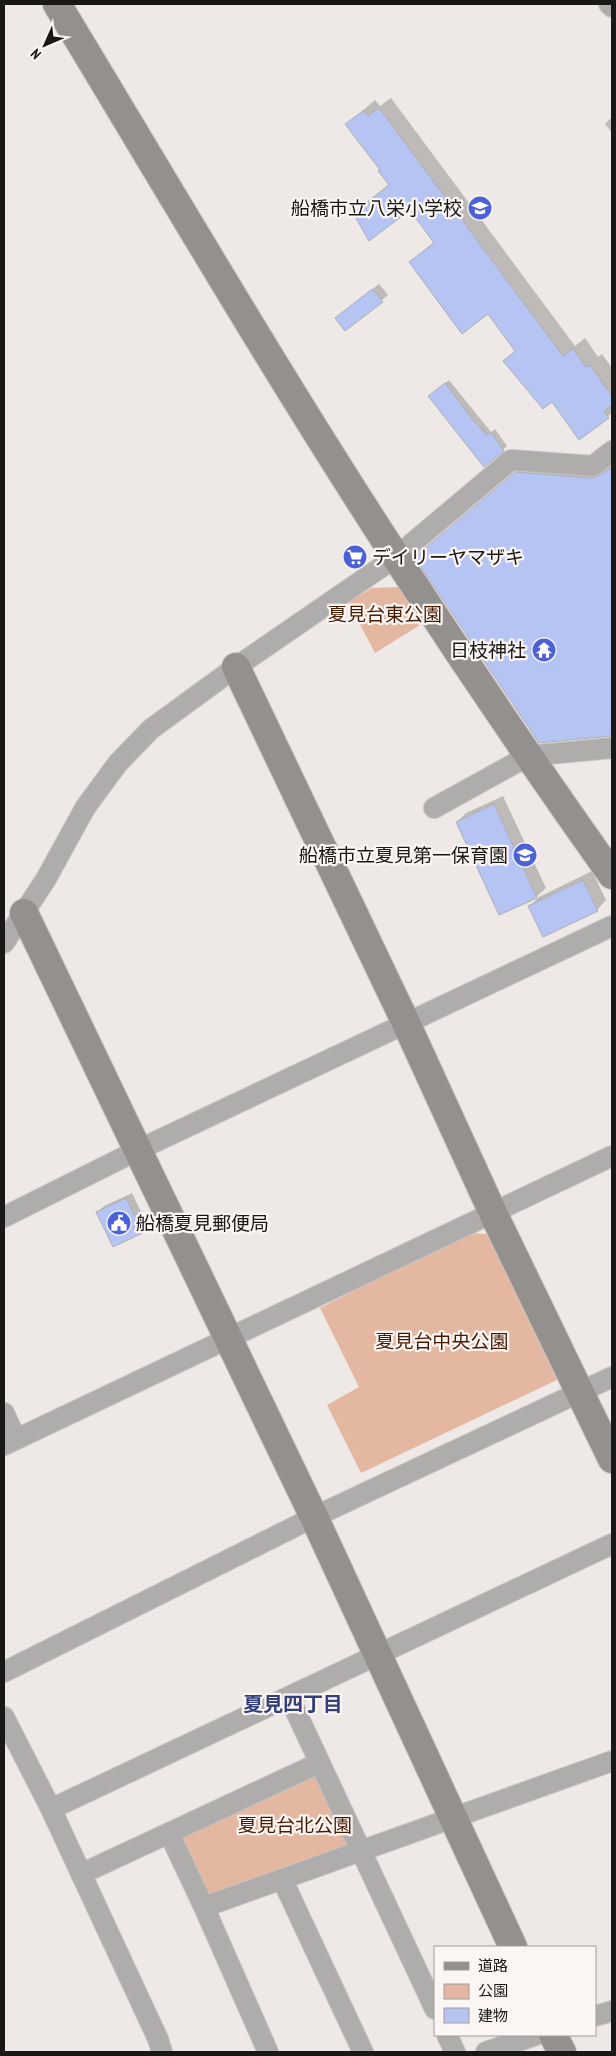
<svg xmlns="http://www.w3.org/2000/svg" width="616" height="2056" font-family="'PT Sans Narrow','Noto Sans JP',sans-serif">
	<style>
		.green { fill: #e4b7a1 }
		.shadow { fill: #0003 }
		.building { fill: #b6c4f4; stroke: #aeafb3 }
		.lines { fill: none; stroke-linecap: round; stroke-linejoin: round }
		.street-casing { stroke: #c8c3c2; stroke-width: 22 }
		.secondary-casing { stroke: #c8c3c2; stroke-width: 30 }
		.street { stroke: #afadac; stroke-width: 20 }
		.secondary { stroke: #93908e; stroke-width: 28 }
		.labels { text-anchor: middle; stroke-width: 4.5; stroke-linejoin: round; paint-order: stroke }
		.poi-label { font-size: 19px; fill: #191817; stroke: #fbf6f4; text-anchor: end }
		.park-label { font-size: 19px; fill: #481b00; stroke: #fbf6f4 }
		.neighbourhood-label { font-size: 20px; font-weight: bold; fill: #33407b; stroke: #fbf6f4 }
	</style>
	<rect width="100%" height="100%" fill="#eee9e7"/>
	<g class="green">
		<path d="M 398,587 L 425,622 L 375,653 L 348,602 L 372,588 Z"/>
		<path d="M 466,1233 L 488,1234 L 559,1379 L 361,1473 L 327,1405 L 359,1387 L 320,1308 Z"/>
		<path d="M 315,1773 L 349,1846 L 208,1900 L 179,1836 Z"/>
	</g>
	<g class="shadow">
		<path d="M 391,98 L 575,346 L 585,338 L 598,357 L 602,354 L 612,368 L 612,413 L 580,438 L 552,401 L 505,361 L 516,350 L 488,312 L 410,262 L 435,241 L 410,208 L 354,213 L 389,184 L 381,170 L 347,124 L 375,100 L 380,106 Z"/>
		<path d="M 612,117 L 612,133 L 605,124 Z"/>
		<path d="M 379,284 L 388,295 L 345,329 L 343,312 Z"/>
		<path d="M 449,380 L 491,432 L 495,429 L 507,446 L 484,465 L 434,392 Z"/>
		<path d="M 528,461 L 600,467 L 612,465 L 612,735 L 418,556 Z"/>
		<path d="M 503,796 L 546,888 L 536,897 L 457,822 L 466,813 Z"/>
		<path d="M 592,871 L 606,900 L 597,910 L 544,935 L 530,906 L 539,897 Z"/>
		<path d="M 132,1193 L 148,1226 L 142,1232 L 98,1212 L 104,1206 Z"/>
	</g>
	<g class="building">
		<path d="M 379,108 L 563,356 L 573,349 L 586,367 L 590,365 L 612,396 L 612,405 L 604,411 L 609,418 L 579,440 L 552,402 L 543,409 L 503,361 L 515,351 L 488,314 L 462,334 L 409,262 L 434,243 L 410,210 L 369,241 L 353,213 L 389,185 L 378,171 L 380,170 L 345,124 L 363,111 L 368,116 Z"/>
		<path d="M 372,289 L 383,302 L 345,331 L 335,318 Z"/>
		<path d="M 445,383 L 472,419 L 487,435 L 491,432 L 504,451 L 484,467 L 428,396 Z"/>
		<path d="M 609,469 L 612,469 L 612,736 L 539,743 L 415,558 L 417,555 L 515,472 L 592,478 L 600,475 Z"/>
		<path d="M 494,804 L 537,898 L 499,915 L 456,822 Z"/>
		<path d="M 583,880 L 598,911 L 543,937 L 528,906 Z"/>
		<path d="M 126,1198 L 143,1233 L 113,1247 L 96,1212 Z"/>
	</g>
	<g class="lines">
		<defs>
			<g id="street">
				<path d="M 609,4 L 612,7"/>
				<path d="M 434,808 L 528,756 L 612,748"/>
				<path d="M 4,943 L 46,879 L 85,808 L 118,763 L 151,729 L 236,667 L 396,557 L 511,460 L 593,466 L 612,451"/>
				<path d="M 4,1217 L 138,1150 L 612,926"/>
				<path d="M 4,1413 L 16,1439"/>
				<path d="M 4,1445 L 612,1156"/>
				<path d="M 4,1672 L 314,1517 L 612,1377"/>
				<path d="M 289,1697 L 435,2009"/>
				<path d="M 4,1717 L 51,1809 L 158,2039 L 162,2052"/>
				<path d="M 51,1809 L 612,1544"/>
				<path d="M 169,1833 L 319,1763"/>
				<path d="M 81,1874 L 169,1833 L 204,1907 L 268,2052"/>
				<path d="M 282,1879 L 363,2052"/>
				<path d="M 204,1907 L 612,1761"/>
				<path d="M 595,2016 L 612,2011"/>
				<path d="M 447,2035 L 455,2052"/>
				<path d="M 486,2052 L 536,2035"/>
			</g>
			<g id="secondary">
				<path d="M 57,4 C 169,189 278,376 396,557 C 466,665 538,771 612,875"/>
				<path d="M 236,667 L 406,1023 L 493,1213 L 612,1459"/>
				<path d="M 24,913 L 314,1517 L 513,1947"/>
				<path d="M 553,2035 L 562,2052"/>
			</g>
		</defs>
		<use href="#street" class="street-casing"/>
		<use href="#secondary" class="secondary-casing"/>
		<use href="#street" class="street"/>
		<use href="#secondary" class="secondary"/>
	</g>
	<defs>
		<symbol id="school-disc" viewBox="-11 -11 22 22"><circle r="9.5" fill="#4c61d6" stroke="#fbf6f4"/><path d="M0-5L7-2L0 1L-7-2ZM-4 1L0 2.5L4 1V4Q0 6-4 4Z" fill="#fff"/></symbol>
		<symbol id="supermarket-disc" viewBox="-11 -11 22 22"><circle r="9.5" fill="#4c61d6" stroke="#fbf6f4"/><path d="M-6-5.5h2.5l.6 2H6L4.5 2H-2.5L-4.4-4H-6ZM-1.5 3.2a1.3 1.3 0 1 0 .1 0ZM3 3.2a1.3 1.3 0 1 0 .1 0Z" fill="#fff"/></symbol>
		<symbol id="temple-disc" viewBox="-11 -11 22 22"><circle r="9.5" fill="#4c61d6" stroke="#fbf6f4"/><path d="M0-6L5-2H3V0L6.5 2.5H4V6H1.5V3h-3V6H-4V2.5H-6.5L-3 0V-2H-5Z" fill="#fff"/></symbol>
		<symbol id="civic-disc" viewBox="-11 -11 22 22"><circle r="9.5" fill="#4c61d6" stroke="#fbf6f4"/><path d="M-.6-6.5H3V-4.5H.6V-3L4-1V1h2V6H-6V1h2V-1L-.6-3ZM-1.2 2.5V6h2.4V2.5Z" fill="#fff"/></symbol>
	</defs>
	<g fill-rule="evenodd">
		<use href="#school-disc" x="466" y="194" width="28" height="28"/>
		<use href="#supermarket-disc" x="341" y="543" width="28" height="28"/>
		<use href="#temple-disc" x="530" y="636" width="28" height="28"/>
		<use href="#school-disc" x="511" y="841" width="28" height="28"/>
		<use href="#civic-disc" x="105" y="1209" width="28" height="28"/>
	</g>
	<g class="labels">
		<g class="poi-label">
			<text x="462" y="215">船橋市立八栄小学校</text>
			<text x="372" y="564" text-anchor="start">デイリーヤマザキ</text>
			<text x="526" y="657">日枝神社</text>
			<text x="508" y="862">船橋市立夏見第一保育園</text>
			<text x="136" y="1230" text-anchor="start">船橋夏見郵便局</text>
		</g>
		<g class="park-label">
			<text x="385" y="621">夏見台東公園</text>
			<text x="442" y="1348">夏見台中央公園</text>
			<text x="295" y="1832">夏見台北公園</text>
		</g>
		<g class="neighbourhood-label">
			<text x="293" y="1711">夏見四丁目</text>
		</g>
	</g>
	<rect width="616" height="2056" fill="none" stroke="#191817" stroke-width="10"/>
	<rect x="434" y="1946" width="162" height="90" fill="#fbf6f4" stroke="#a19d9c"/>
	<rect x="444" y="1962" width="25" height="8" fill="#93908e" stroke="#a19d9c"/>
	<text x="478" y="1971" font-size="15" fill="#191817">道路</text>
	<rect x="444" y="1984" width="25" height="15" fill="#e4b7a1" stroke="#a19d9c"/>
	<text x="478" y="1996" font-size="15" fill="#191817">公園</text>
	<rect x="444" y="2008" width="25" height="15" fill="#b6c4f4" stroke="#a19d9c"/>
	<text x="478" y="2021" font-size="15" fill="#191817">建物</text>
	<g transform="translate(45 45) rotate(225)" stroke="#fbf6f4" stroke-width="4" paint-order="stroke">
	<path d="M0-4L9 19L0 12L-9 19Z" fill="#191817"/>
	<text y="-8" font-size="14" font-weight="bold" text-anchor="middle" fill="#191817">N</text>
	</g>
</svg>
